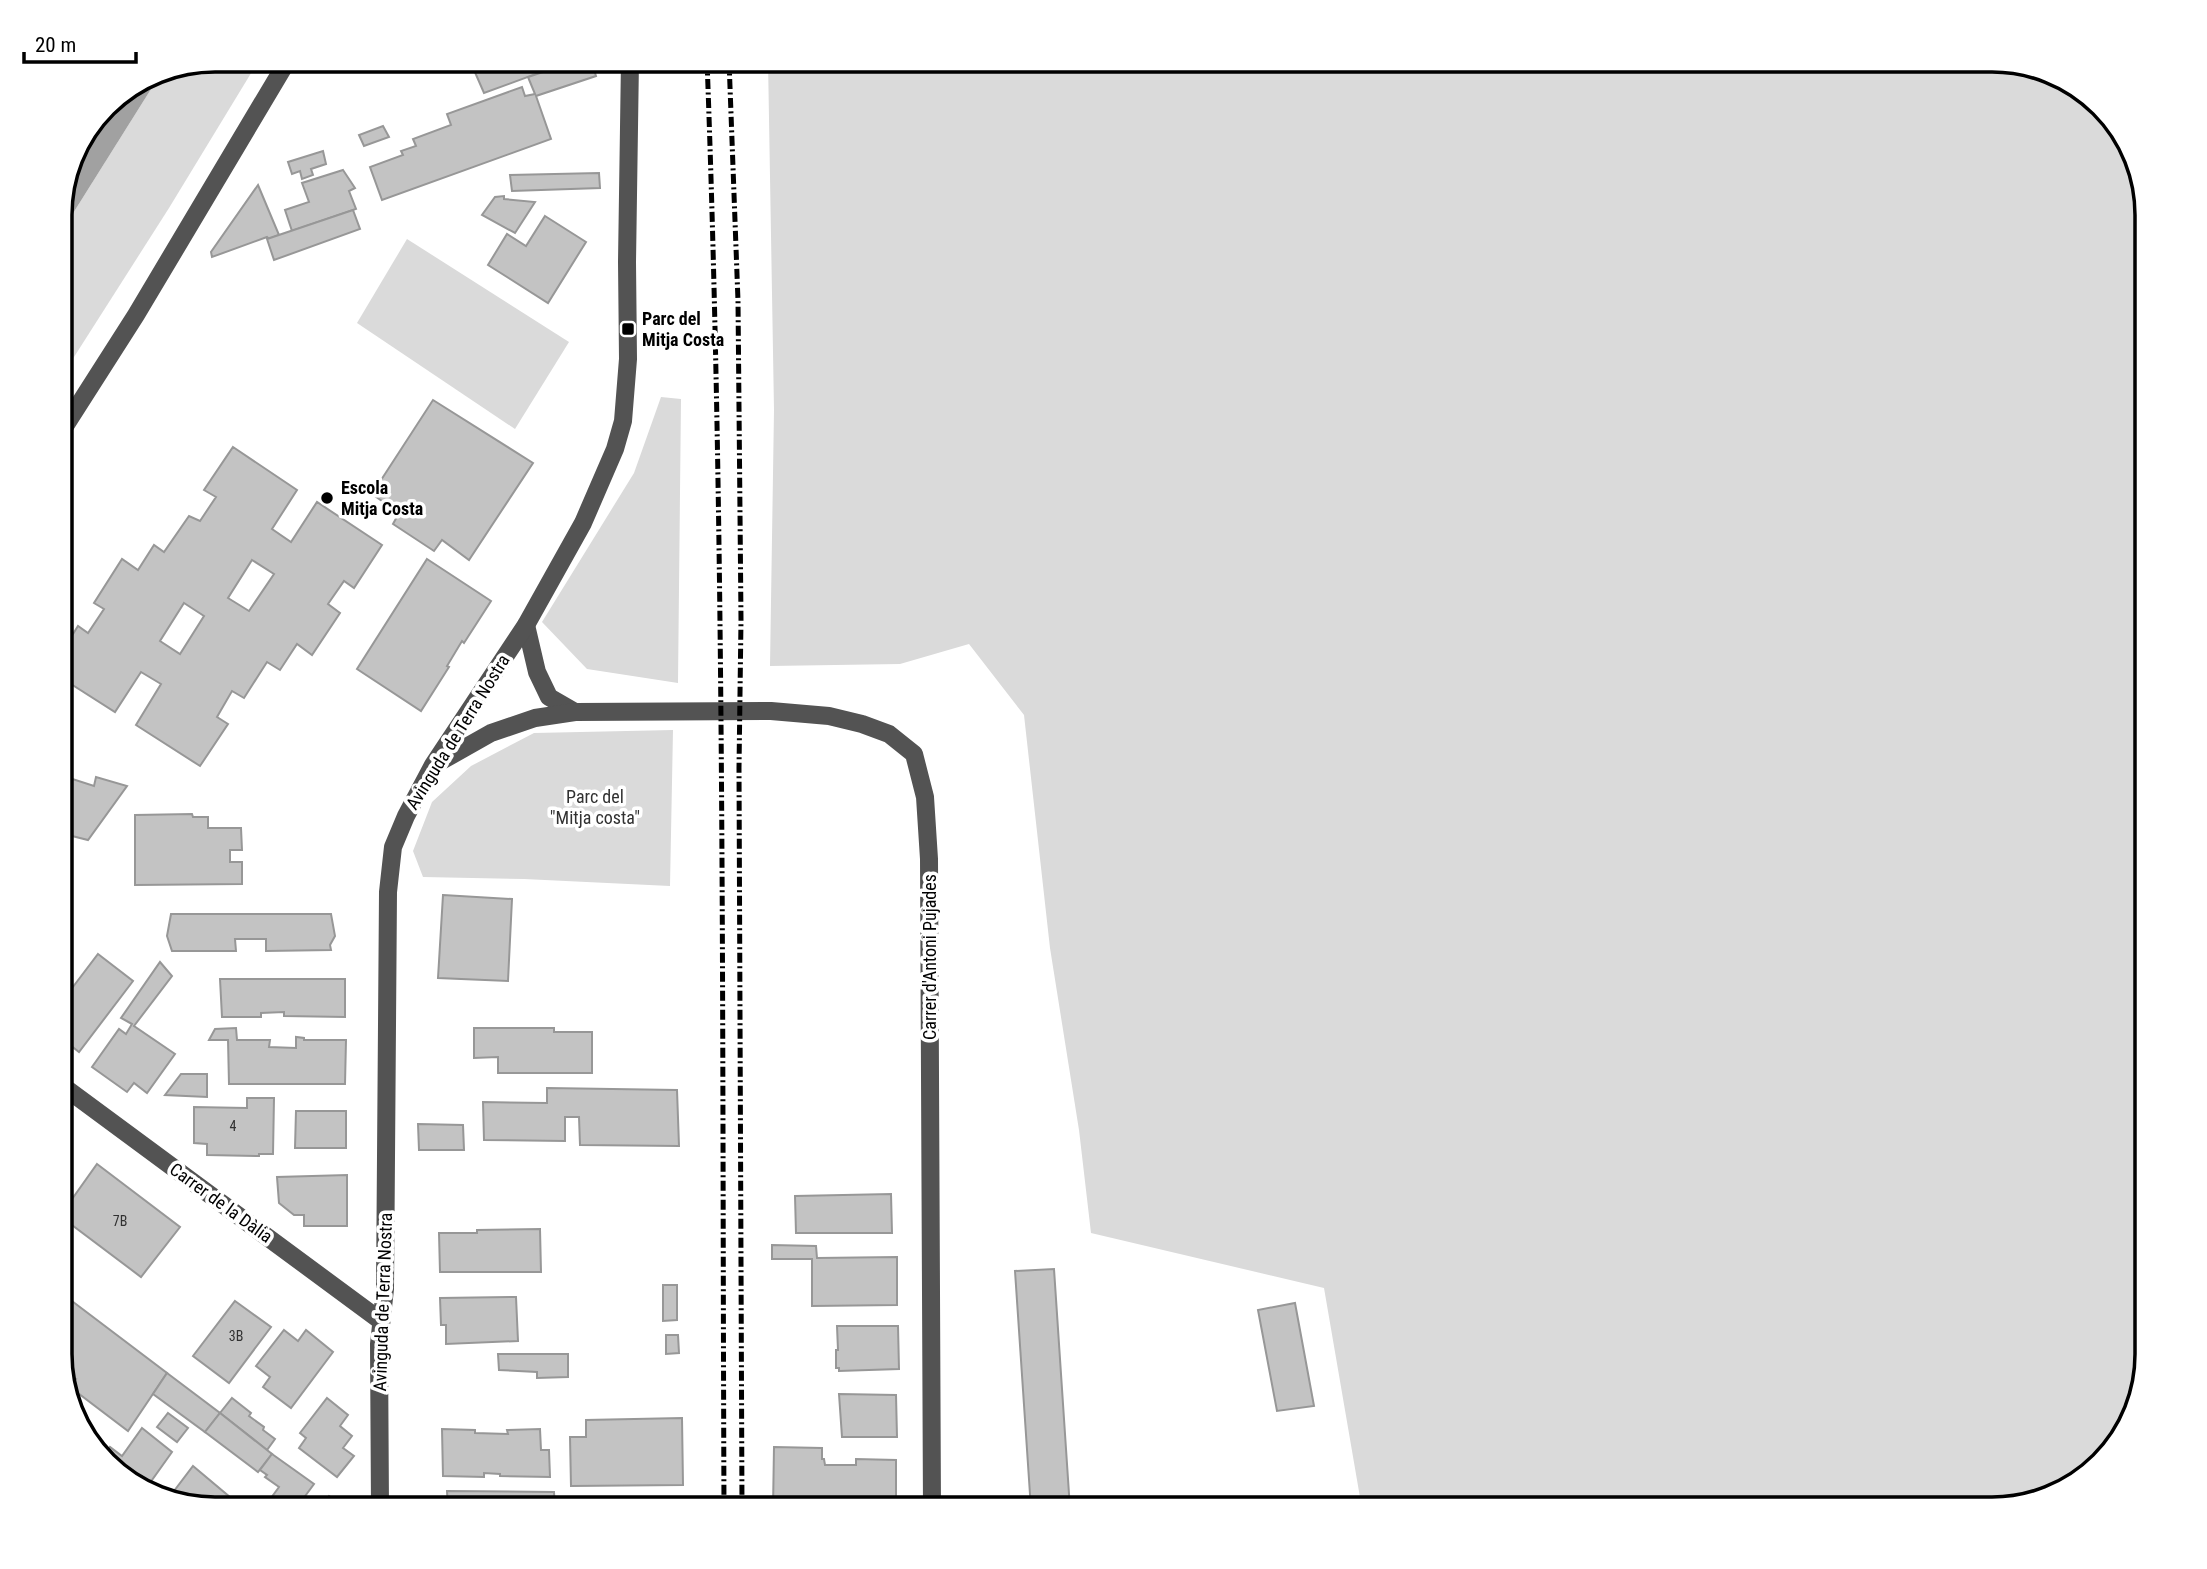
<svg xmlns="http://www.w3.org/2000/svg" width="2207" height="1569" font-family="'Roboto Condensed',sans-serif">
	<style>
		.green { fill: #dadada }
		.water { fill: #a1a1a1 }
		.building { fill: #c3c3c3; stroke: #979797; stroke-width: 2; fill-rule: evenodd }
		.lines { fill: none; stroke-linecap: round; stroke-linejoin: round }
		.minor { stroke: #535353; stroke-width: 18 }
		.rail { stroke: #000; stroke-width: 5; stroke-dasharray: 10 3.5 2 3.5; stroke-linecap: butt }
		.poi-dot { fill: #000; stroke: #fff; stroke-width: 2.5 }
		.labels { text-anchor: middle; stroke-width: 7; stroke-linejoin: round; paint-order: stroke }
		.number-label { font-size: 14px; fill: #313131 }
		.poi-label { font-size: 18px; font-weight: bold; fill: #000; stroke: #fff; text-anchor: start }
		.street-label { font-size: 18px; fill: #000; stroke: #fff }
		.park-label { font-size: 18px; fill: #313131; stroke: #fff }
		.rim { fill: none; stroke: #000; stroke-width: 3.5 }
	</style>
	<rect width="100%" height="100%" fill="#fff"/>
	<g class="green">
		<path d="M 214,60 L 259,60 L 169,208 L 60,379 L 60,234 L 163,70 Z"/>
		<path d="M 768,60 L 1993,60 L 2087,91 L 2131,145 L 2147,214 L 2147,1355 L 2116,1449 L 2062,1493 L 1993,1509 L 1362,1509 L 1324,1288 L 1091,1233 L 1079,1130 L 1050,948 L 1024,715 L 969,644 L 900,664 L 770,666 L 774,410 Z"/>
		<path d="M 118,95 L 70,167 L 75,146 L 112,98 Z"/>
		<path d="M 407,239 L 569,342 L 515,429 L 357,323 Z"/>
		<path d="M 661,397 L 681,399 L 678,683 L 587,669 L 542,622 L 634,473 Z"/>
		<path d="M 673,730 L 670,886 L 524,879 L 423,877 L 413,851 L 432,802 L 471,766 L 534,733 Z"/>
	</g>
	<path class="water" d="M 163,70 L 60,234 L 60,204 L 70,167 L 118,95 L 155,71 Z"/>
	<g class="building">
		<path d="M 503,60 L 552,60 L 555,67 L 484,93 L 474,70 Z"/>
		<path d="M 579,60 L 591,60 L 596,76 L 536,96 L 551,139 L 382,200 L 370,167 L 403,155 L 401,151 L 416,146 L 413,139 L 451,125 L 447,114 L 522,87 L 525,96 L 535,94 L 528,77 Z"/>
		<path d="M 383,126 L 389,137 L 364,146 L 359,135 Z"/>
		<path d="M 323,151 L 326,164 L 311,169 L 313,175 L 302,179 L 300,171 L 292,174 L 288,162 Z"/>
		<path d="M 343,170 L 355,188 L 349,191 L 356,209 L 292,231 L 285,210 L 309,202 L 302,183 Z"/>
		<path d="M 599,173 L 600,188 L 512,191 L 510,175 Z"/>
		<path d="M 258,185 L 279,235 L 269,239 L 267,237 L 212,257 L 211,252 Z"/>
		<path d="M 504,196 L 504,199 L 535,202 L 515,233 L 482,215 L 495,197 Z"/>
		<path d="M 353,210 L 360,229 L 274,260 L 267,239 Z"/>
		<path d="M 545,216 L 586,242 L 548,303 L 488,265 L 507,234 L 526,246 Z"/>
		<path d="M 433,400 L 533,463 L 469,560 L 442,540 L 434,551 L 393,524 L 399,513 L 372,494 Z"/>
		<path d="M 233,447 L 297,490 L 272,529 L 291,542 L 317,502 L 382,545 L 354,588 L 344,581 L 328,604 L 340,613 L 312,655 L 297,644 L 280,670 L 267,662 L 244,698 L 232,691 L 217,717 L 228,724 L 200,766 L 136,725 L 161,684 L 141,672 L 115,712 L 60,677 L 60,655 L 78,626 L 88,633 L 104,609 L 94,603 L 122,559 L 138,570 L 154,545 L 164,552 L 189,516 L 200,521 L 216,497 L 204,490 ZM 252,560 L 274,574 L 249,611 L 228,598 ZM 184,603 L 204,616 L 180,654 L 160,641 Z"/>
		<path d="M 427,559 L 491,601 L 464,643 L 462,641 L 447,666 L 449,667 L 421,711 L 357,669 Z"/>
		<path d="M 60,775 L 94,786 L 96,777 L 127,786 L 88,840 L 60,833 Z"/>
		<path d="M 192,814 L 193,817 L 208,817 L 208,828 L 241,828 L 242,850 L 230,850 L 230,862 L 242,862 L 242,884 L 135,885 L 135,815 Z"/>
		<path d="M 443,895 L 512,899 L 508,981 L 438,978 Z"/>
		<path d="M 171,914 L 331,914 L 335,936 L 330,945 L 331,950 L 266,951 L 266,939 L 235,939 L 236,951 L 172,951 L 167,936 Z"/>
		<path d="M 60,953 L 70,960 L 60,973 Z"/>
		<path d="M 98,954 L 133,981 L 79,1052 L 60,1037 L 60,1004 Z"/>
		<path d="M 160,962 L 172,976 L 134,1026 L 175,1054 L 147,1093 L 134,1083 L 127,1092 L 92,1067 L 119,1029 L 126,1034 L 132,1024 L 121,1018 Z"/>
		<path d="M 220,979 L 345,979 L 345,1017 L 284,1016 L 284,1012 L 261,1013 L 261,1017 L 222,1017 Z"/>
		<path d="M 236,1028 L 237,1040 L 270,1040 L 269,1047 L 296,1048 L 296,1037 L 304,1038 L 304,1040 L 346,1040 L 345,1084 L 229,1084 L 228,1040 L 209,1040 L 215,1029 Z"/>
		<path d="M 474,1028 L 554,1028 L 554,1032 L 592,1032 L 592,1073 L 498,1073 L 498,1057 L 474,1058 Z"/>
		<path d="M 181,1074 L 207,1074 L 207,1097 L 165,1095 Z"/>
		<path d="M 547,1088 L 677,1090 L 679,1146 L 580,1145 L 579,1117 L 565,1117 L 565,1141 L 484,1140 L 483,1102 L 547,1103 Z"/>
		<path d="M 247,1098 L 274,1098 L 273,1154 L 259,1154 L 259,1156 L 207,1155 L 207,1144 L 194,1143 L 194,1107 L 247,1108 Z"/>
		<path d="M 296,1111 L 346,1111 L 346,1148 L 295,1148 Z"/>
		<path d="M 418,1124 L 463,1125 L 464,1150 L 419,1150 Z"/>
		<path d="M 97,1164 L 180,1227 L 141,1277 L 60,1216 Z"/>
		<path d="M 347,1175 L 347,1226 L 304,1226 L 304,1215 L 294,1215 L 279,1203 L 277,1177 Z"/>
		<path d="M 891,1194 L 892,1233 L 796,1233 L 795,1196 Z"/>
		<path d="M 540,1229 L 541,1272 L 440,1272 L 439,1233 L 477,1233 L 477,1230 Z"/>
		<path d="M 772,1245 L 816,1246 L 817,1258 L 897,1257 L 897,1305 L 812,1306 L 812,1259 L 772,1259 Z"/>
		<path d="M 1054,1269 L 1070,1509 L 1031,1509 L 1015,1271 Z"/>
		<path d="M 663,1285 L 677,1285 L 677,1320 L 663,1321 Z"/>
		<path d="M 60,1292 L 167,1373 L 128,1431 L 70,1387 L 76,1379 L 61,1369 L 60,1364 Z"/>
		<path d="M 516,1297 L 518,1341 L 446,1344 L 446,1325 L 441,1325 L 440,1298 Z"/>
		<path d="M 235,1301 L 271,1327 L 229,1383 L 193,1356 Z"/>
		<path d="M 1295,1303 L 1314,1406 L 1277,1411 L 1258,1310 Z"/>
		<path d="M 837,1326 L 898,1326 L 899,1369 L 839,1371 L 839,1368 L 836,1368 L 836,1350 L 838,1350 Z"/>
		<path d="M 284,1330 L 298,1341 L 306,1330 L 333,1352 L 291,1408 L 263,1387 L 270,1377 L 256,1366 Z"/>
		<path d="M 666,1335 L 678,1335 L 679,1353 L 666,1354 Z"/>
		<path d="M 498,1354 L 568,1354 L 568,1377 L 537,1378 L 537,1372 L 499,1370 Z"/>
		<path d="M 167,1373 L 220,1413 L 205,1432 L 153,1394 Z"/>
		<path d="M 839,1394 L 896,1395 L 897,1437 L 842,1437 Z"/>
		<path d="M 232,1398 L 251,1413 L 249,1416 L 264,1427 L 263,1430 L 275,1439 L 267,1450 L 220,1413 Z"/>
		<path d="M 327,1398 L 348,1415 L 340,1426 L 352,1436 L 343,1448 L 354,1456 L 337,1477 L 299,1448 L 306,1438 L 300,1433 Z"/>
		<path d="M 168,1413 L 188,1428 L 177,1442 L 157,1427 Z"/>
		<path d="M 220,1413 L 272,1454 L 258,1472 L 205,1432 Z"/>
		<path d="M 682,1418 L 683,1485 L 571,1486 L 570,1437 L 586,1437 L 586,1420 Z"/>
		<path d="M 142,1428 L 172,1452 L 147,1487 L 120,1478 L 103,1457 L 110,1447 L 122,1456 Z"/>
		<path d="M 442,1429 L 475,1430 L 475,1433 L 508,1434 L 507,1430 L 540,1429 L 541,1450 L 549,1450 L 550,1477 L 500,1476 L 500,1474 L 484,1473 L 484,1477 L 443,1476 Z"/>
		<path d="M 774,1447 L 822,1448 L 822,1459 L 824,1459 L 825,1465 L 856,1465 L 856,1459 L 896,1460 L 896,1504 L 791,1505 L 791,1509 L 773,1509 Z"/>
		<path d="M 272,1454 L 314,1484 L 300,1503 L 296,1501 L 289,1509 L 285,1509 L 271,1498 L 279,1487 L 265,1477 L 267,1475 L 260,1470 Z"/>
		<path d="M 193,1466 L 231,1498 L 222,1509 L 214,1509 L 171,1495 Z"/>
		<path d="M 447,1491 L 554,1492 L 555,1509 L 448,1509 Z"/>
		<path d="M 329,1496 L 348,1509 L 318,1509 Z"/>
	</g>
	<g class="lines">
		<g class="minor">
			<path d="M 60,434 L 136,315 L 288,60"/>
			<path d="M 526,625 L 537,672 L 549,697 L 575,712"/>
			<path d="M 436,764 L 491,733 L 535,718 L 575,712 L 771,711 L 829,716 L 862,724 L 889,734 L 914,754 L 925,797 L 929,859 L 932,1509"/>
			<path d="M 60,1084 L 381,1321"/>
			<path d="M 380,1509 L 379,1344 L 385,1289 L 388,892 L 393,847 L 406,816 L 433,765 L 526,625 L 583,523 L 615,449 L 623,421 L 628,359 L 627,262 L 630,60"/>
		</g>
		<g class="rail">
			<path d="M 707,60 C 725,543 722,1026 724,1509"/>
			<path d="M 729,60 L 738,301 L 741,620 L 739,768 L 742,1509"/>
		</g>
	</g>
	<g class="poi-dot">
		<rect x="621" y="322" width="14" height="14" rx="3.5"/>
		<circle cx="327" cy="498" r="7"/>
	</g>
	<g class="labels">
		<g class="number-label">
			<text x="233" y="1131">4</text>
			<text x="120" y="1226">7B</text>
			<text x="236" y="1341">3B</text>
		</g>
		<g class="poi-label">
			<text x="642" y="325">Parc del<tspan x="642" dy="21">Mitja Costa</tspan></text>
			<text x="341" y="494">Escola<tspan x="341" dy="21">Mitja Costa</tspan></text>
		</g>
		<g class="street-label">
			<text transform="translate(458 732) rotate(-58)" y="6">Avinguda de Terra Nostra</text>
			<text transform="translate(930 957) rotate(-90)" y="6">Carrer d'Antoni Pujades</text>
			<text transform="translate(221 1203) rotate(36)" y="6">Carrer de la Dàlia</text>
			<text transform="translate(383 1302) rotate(-88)" y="6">Avinguda de Terra Nostra</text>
		</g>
		<g class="park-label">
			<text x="595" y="803">Parc del<tspan x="595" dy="21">"Mitja costa"</tspan></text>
		</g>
	</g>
	<path d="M0 0H2207V1569H0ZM215 72H1992A143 143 0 0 1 2135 215V1354A143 143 0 0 1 1992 1497H215A143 143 0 0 1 72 1354V215A143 143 0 0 1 215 72Z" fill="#fff" fill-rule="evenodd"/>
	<path class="rim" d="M215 72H1992A143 143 0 0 1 2135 215V1354A143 143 0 0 1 1992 1497H215A143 143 0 0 1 72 1354V215A143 143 0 0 1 215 72Z"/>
	<path d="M24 52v10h112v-10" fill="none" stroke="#000000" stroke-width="3.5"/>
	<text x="35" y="52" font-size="21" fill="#000000" stroke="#ffffff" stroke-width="5" paint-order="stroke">20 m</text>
</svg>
